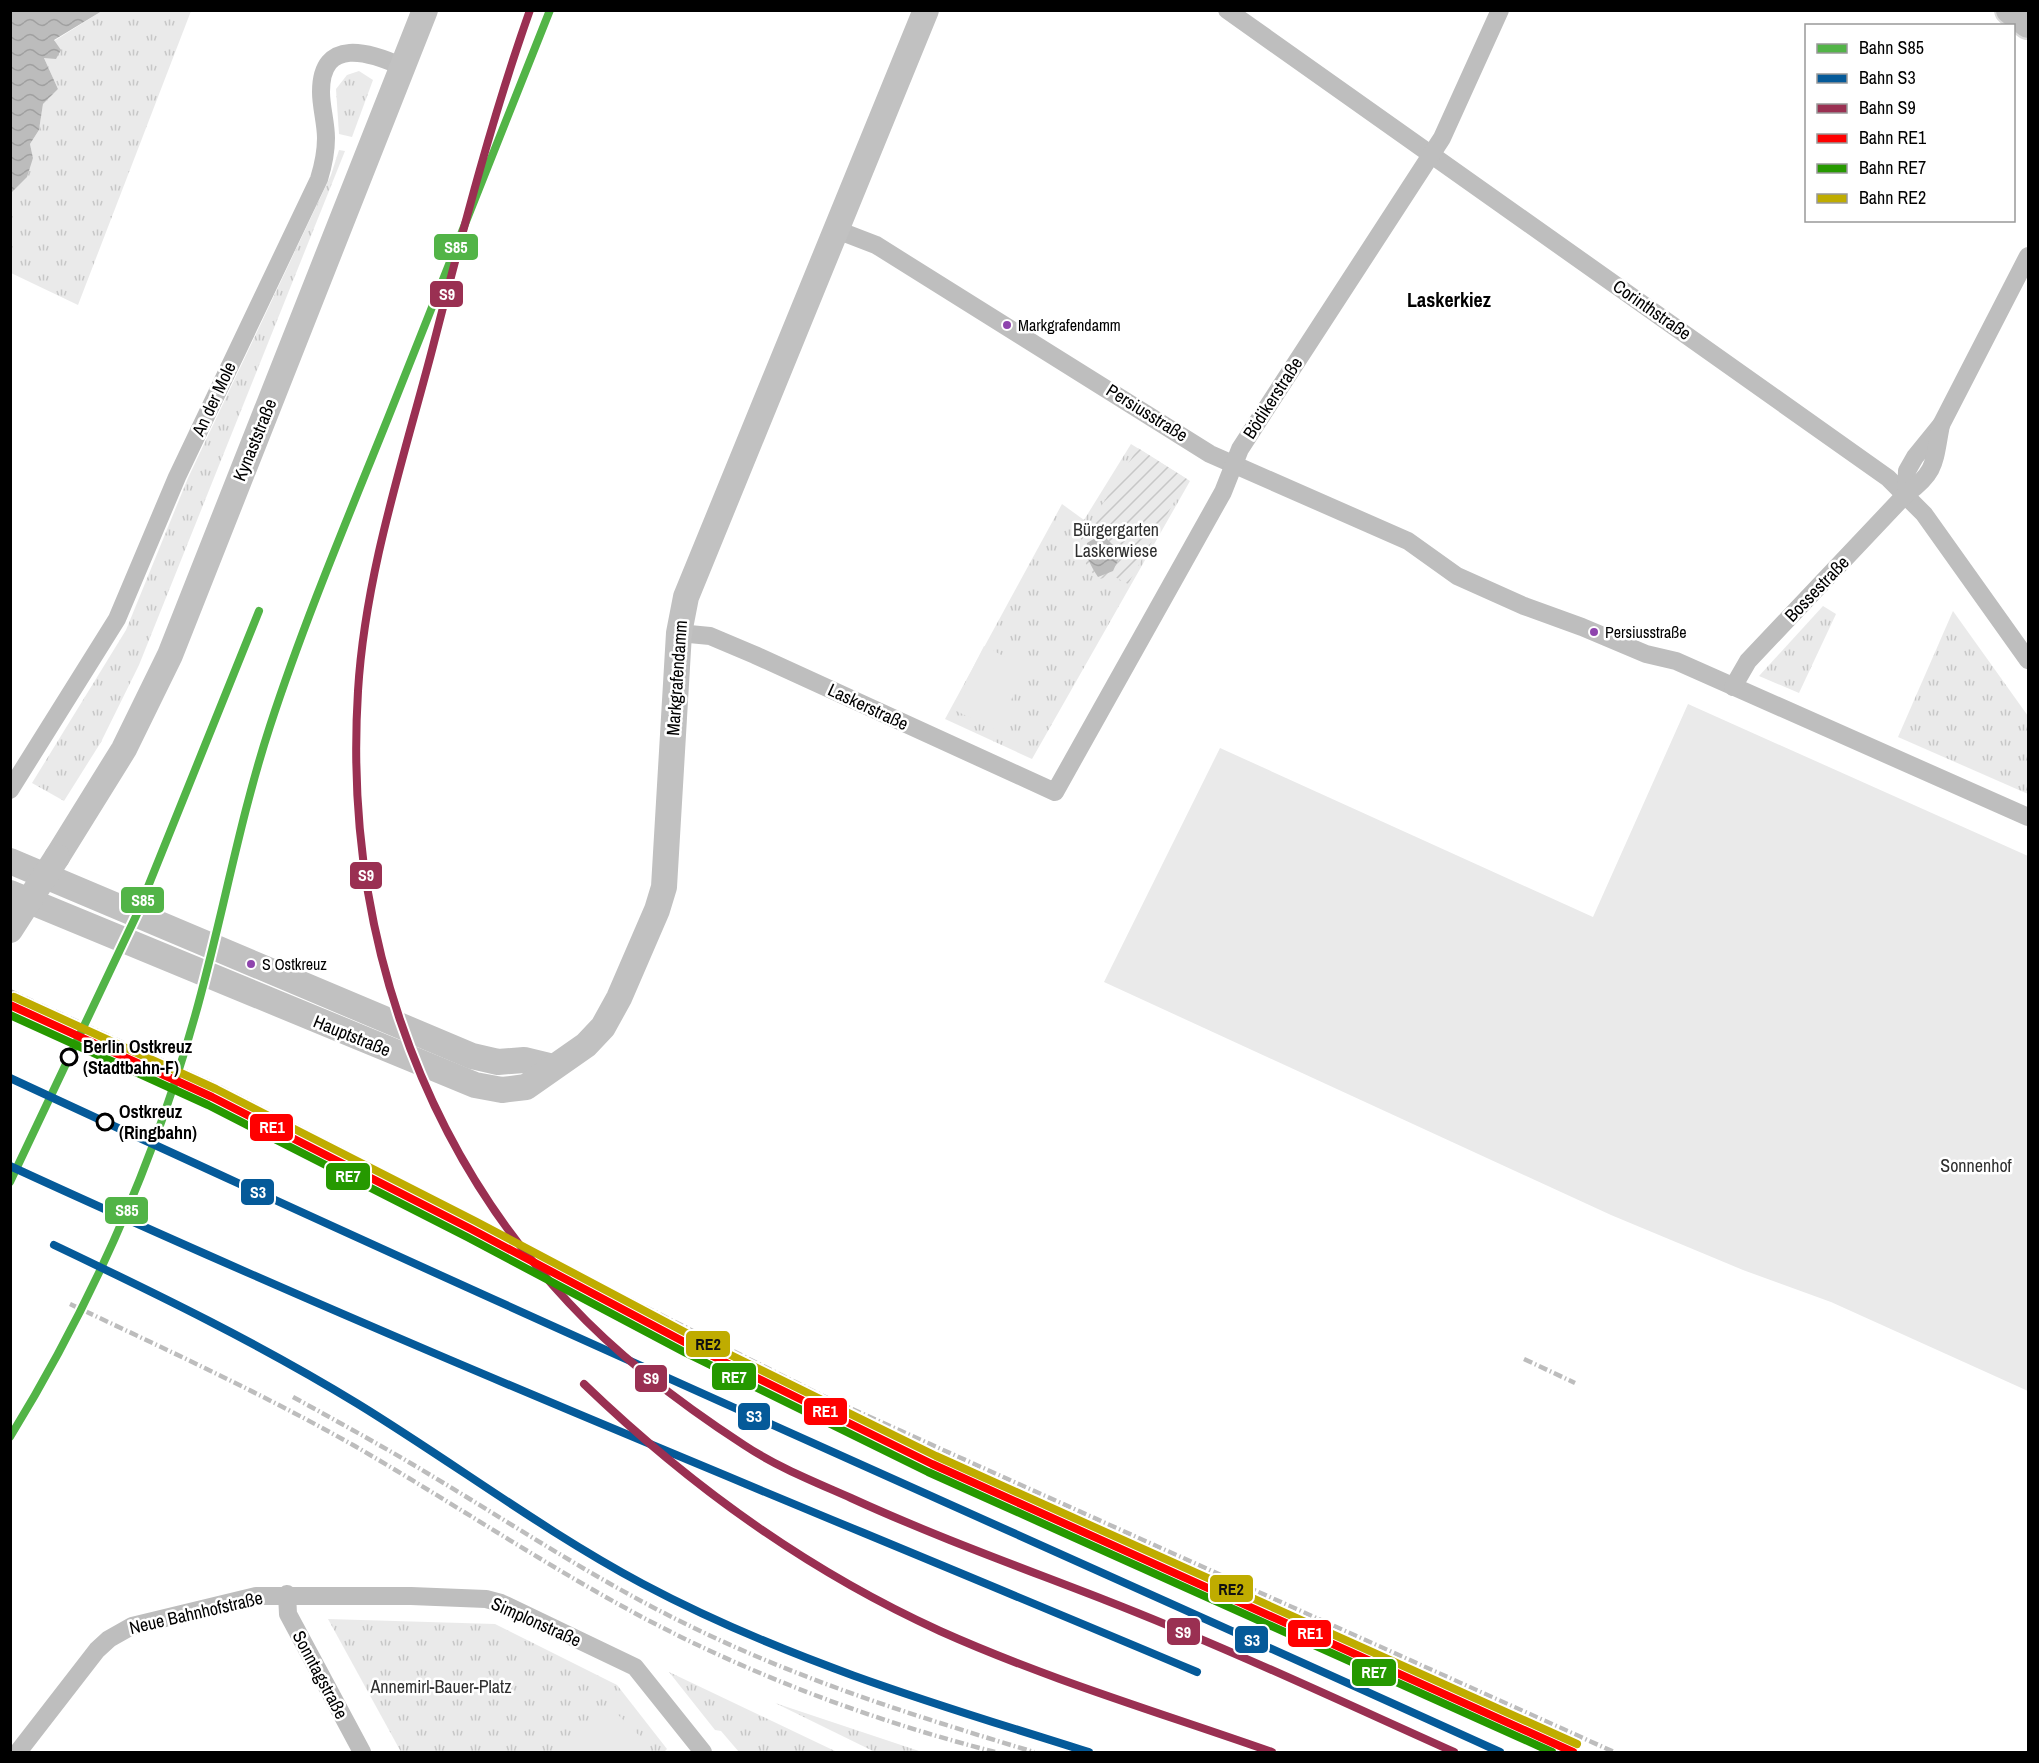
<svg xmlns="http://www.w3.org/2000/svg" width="2039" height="1763" font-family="'Archivo Narrow',sans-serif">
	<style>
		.grass { fill: url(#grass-tufts) }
		.garden { fill: url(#garden-furrows) }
		.pitch { fill: #eaeaea }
		.water { fill: url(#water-waves) }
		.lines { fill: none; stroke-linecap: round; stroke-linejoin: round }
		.primary-casing { stroke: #dbdbdb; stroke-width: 32 }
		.street { stroke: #bebebe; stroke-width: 18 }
		.secondary { stroke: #c1c1c1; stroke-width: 26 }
		.primary { stroke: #bdbdbd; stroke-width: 28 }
		.rail { stroke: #bdbdbd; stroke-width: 4.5; stroke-dasharray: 9 3 1.5 3; stroke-linecap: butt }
		.secondary-bridge { stroke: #c1c1c1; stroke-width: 26 }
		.rail-1-casing { stroke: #fff; stroke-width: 12 }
		.rail-2-casing { stroke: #fff; stroke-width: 12 }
		.rail-3-casing { stroke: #fff; stroke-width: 12 }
		.rail-4-casing { stroke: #fff; stroke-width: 12 }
		.rail-5-casing { stroke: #fff; stroke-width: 12 }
		.rail-6-casing { stroke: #fff; stroke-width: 12 }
		.rail-1 { stroke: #52b447; stroke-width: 8 }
		.rail-2 { stroke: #055a99; stroke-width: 8 }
		.rail-3 { stroke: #9a3052; stroke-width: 8 }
		.rail-4 { stroke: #f00; stroke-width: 8 }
		.rail-5 { stroke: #269900; stroke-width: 8 }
		.rail-6 { stroke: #bfac00; stroke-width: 8 }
		.bus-dot { fill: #8e44ad; stroke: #fff; stroke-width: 2 }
		.stop-dot { fill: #fff; stroke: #000; stroke-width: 3 }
		.labels { text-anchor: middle; stroke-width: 5; stroke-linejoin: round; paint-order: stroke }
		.bus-label { font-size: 16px; fill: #000; stroke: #fff; text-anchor: start }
		.street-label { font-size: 18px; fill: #000; stroke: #fff }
		.park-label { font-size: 18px; fill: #2f2f2f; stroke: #fff }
		.stop-label { font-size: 18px; font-weight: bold; fill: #000; stroke: #fff; text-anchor: start }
		.neighbourhood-label { font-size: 20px; font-weight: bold; fill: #000; stroke: #fff }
		.line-badge { stroke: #fff; stroke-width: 2 }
		.badge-label { font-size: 16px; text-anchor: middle; font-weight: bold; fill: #fff }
		.pale-badge-label { font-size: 16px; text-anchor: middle; font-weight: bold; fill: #111 }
	</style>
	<defs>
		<pattern id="grass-tufts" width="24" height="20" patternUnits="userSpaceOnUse" patternTransform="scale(1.5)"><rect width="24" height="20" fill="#eaeaea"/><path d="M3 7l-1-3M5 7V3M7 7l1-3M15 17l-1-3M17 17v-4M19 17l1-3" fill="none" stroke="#c7c7c7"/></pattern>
		<pattern id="garden-furrows" width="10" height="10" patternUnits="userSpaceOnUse" patternTransform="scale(1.5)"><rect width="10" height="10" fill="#eaeaea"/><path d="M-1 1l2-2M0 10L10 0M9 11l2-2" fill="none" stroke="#c7c7c7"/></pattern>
		<pattern id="water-waves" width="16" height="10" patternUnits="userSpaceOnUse" patternTransform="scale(1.5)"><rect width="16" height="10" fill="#bcbcbc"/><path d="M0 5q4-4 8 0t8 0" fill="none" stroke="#a0a0a0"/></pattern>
	</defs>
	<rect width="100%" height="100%" fill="#fff"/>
	<g class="grass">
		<path d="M 102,11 L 191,11 L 78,305 L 11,273 L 11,193 L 33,158 L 30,144 L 39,130 L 43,104 L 58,89 L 44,58 L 54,41 Z"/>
		<path d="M 359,71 L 373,80 L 352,137 L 339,134 L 336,89 L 347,75 Z"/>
		<path d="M 339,150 L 345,151 L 139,665 L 101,742 L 64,801 L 32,783 L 126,630 L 188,478 L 331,175 Z"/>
		<path d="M 1131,444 L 1190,481 L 1032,759 L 945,719 L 1062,504 L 1084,520 Z"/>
		<path d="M 1823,606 L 1836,614 L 1799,693 L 1759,676 Z"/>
		<path d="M 1953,611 L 2028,716 L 2028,794 L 1898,737 Z"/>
		<path d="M 328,1619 L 495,1624 L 617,1685 L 667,1749 L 664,1752 L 401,1752 Z"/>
		<path d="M 669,1672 L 837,1752 L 739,1752 L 721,1731 L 715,1730 Z"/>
		<path d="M 775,1703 L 922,1752 L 875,1752 Z"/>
	</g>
	<path class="garden" d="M 1138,448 L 1187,479 L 1128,584 L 1115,577 L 1097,579 L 1086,564 L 1081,538 Z"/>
	<g class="pitch">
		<path d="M 984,646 L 1027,668 L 996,730 L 952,709 Z"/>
		<path d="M 1688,704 L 2028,856 L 2028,1391 L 1831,1302 L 1743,1270 L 1611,1215 L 1104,982 L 1220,748 L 1593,917 Z"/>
		<path d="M 609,1706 L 650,1746 L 644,1752 L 562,1752 Z"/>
	</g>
	<g class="water">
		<path d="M 11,10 L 102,11 L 54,40 L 61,50 L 56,59 L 44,58 L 58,89 L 43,104 L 39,130 L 30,144 L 33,158 L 27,177 L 11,193 Z"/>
		<path d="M 1102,534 L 1113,545 L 1119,558 L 1113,571 L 1098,577 C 1091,566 1085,557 1087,543 Z"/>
	</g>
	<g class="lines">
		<defs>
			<path id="primary" d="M 2010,10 L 2028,24"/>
		</defs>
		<use href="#primary" class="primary-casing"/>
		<g class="street">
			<path d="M 1227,10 L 1888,478 L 1924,514 L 2028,660"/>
			<path d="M 837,230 L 876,245 L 1210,454 L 1408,541 L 1457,576 L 1524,606 L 1582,627 L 1646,654 L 1676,661 L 2028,817"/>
			<path d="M 1906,494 L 1907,471 L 1915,457 L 1941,425 L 2028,256"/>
			<path d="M 679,633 L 710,636 L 755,655 L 1055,792 L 1223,492 L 1240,449 L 1442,138 L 1500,10"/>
			<path d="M 1733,687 L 1748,661 L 1906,494 C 1937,472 1934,461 1941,425"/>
			<path d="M 10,790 L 117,619 L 177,477 L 319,179 C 323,166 326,152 326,138 C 326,123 321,107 321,92 C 321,36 370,52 403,67"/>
			<path d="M 287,1594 L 288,1614 L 362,1752"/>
			<path d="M 18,1752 L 97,1650 L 109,1639 L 132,1626 L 256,1596 L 411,1596 L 486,1599 L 501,1603 L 635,1667 L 703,1752"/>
		</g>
		<g class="secondary">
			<path d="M 57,857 L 124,749 L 170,655 L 425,10"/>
			<path d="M 10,861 L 472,1056 L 498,1062 L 524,1060 L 553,1067"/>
			<path d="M 10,893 L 475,1085 L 502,1090 L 526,1087 L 586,1045 L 603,1027 L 619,998 L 657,910 L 664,887 L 679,633 L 686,597 L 926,10"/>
		</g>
		<use href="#primary" class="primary"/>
		<g class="rail">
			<path d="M 10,991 L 218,1086 L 411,1185 L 551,1260 L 821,1395 L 1614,1752"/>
			<path d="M 70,1304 C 165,1349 261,1393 353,1445 C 450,1501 543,1564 642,1617 C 753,1676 874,1721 995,1752"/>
			<path d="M 1524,1359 L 1575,1383"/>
			<path d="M 293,1397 C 333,1419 373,1441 412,1464 C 505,1519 596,1581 694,1628 C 803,1681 918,1717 1034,1752"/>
		</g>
		<path class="secondary-bridge" d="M 10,930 L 57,857"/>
		<defs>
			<g id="rail-1">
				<path d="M 10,1182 L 137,914 L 259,611"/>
				<path d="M 10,1437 C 91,1305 153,1166 195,1016 C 222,920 239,821 270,726 C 304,622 347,520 388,418 C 442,282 496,146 550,10"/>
			</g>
			<g id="rail-2">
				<path d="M 10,1078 C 505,1308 1004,1527 1500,1752"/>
				<path d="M 10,1166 C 401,1346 801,1505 1197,1672"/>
				<path d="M 54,1245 C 157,1294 260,1344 358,1404 C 454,1463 544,1531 643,1584 C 784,1659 937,1705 1089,1752"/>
			</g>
			<g id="rail-3">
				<path d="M 530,10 C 490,123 461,238 431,354 C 402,464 365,576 358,691 C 344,916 413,1137 569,1303 C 620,1358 681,1404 744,1445 C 777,1467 815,1482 851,1498 C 934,1536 1020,1567 1105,1600 C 1223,1646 1338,1700 1454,1752"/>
				<path d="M 584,1384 C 689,1485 806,1570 940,1631 C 1047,1679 1161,1713 1272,1752"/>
			</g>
			<path id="rail-4" d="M 10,1005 L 212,1097 L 471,1229 L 690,1345 L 932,1464 L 1573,1752"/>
			<path id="rail-5" d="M 10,1015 L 208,1105 L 467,1237 L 686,1353 L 928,1472 L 1552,1752"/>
			<path id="rail-6" d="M 14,997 L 216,1089 L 475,1221 L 694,1337 L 936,1456 L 1577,1744"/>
		</defs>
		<use href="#rail-1" class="rail-1-casing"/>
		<use href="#rail-2" class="rail-2-casing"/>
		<use href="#rail-3" class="rail-3-casing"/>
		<use href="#rail-4" class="rail-4-casing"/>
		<use href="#rail-5" class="rail-5-casing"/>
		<use href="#rail-6" class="rail-6-casing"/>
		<use href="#rail-1" class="rail-1"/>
		<use href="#rail-2" class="rail-2"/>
		<use href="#rail-3" class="rail-3"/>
		<use href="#rail-4" class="rail-4"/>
		<use href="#rail-5" class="rail-5"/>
		<use href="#rail-6" class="rail-6"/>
	</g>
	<g class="bus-dot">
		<circle cx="1007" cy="325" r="5"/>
		<circle cx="1594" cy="632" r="5"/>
		<circle cx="251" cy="964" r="5"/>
	</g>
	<g class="stop-dot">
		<circle cx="69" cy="1057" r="8"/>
		<circle cx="105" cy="1122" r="8"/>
	</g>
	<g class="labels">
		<g class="bus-label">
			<text x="1018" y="331">Markgrafendamm</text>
			<text x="1605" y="638">Persiusstraße</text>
			<text x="262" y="970">S Ostkreuz</text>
		</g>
		<g class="street-label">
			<text transform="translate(1652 310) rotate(35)" y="6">Corinthstraße</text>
			<text transform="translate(1273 398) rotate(-57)" y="6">Bödikerstraße</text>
			<text transform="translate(214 399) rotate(-65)" y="6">An der Mole</text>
			<text transform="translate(1147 413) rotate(32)" y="6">Persiusstraße</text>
			<text transform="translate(255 440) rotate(-68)" y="6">Kynaststraße</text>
			<text transform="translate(1817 589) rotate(-46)" y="6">Bossestraße</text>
			<text transform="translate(677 678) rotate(-86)" y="6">Markgrafendamm</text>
			<text transform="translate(868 707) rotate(25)" y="6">Laskerstraße</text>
			<text transform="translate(352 1036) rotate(22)" y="6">Hauptstraße</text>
			<text transform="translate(196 1613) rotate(-13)" y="6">Neue Bahnhofstraße</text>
			<text transform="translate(536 1622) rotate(24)" y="6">Simplonstraße</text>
			<text transform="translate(320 1675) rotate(62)" y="6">Sonntagstraße</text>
		</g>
		<g class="park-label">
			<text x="1116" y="536">Bürgergarten<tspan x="1116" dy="21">Laskerwiese</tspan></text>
			<text x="1976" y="1172">Sonnenhof</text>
			<text x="441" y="1693">Annemirl-Bauer-Platz</text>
		</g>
		<g class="stop-label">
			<text x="83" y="1053">Berlin Ostkreuz<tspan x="83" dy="21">(Stadtbahn-F)</tspan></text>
			<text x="119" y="1118">Ostkreuz<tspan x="119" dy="21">(Ringbahn)</tspan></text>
		</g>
		<g class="neighbourhood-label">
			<text x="1449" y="307">Laskerkiez</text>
		</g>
	</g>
	<g class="line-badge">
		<rect x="433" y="233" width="46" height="28" rx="6" fill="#52b447"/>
		<rect x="429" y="280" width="35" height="28" rx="6" fill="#9a3052"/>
		<rect x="349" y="861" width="34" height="29" rx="6" fill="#9a3052"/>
		<rect x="120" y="886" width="45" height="28" rx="6" fill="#52b447"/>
		<rect x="249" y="1113" width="45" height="29" rx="6" fill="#f00"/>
		<rect x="325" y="1162" width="46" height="29" rx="6" fill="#269900"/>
		<rect x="240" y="1178" width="35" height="28" rx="6" fill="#055a99"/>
		<rect x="104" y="1196" width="45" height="29" rx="6" fill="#52b447"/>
		<rect x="685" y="1330" width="46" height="28" rx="6" fill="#bfac00"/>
		<rect x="711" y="1362" width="46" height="29" rx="6" fill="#269900"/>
		<rect x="634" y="1364" width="34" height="29" rx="6" fill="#9a3052"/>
		<rect x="803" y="1397" width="45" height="29" rx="6" fill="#f00"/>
		<rect x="737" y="1402" width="34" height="29" rx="6" fill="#055a99"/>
		<rect x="1209" y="1574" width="45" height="29" rx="6" fill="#bfac00"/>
		<rect x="1166" y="1617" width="35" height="29" rx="6" fill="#9a3052"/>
		<rect x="1287" y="1619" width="45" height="29" rx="6" fill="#f00"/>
		<rect x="1234" y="1625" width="35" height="29" rx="6" fill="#055a99"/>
		<rect x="1351" y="1658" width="46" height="29" rx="6" fill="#269900"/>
	</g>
	<g class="badge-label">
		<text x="456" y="253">S85</text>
		<text x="447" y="300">S9</text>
		<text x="366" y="881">S9</text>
		<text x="143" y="906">S85</text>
		<text x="272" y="1133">RE1</text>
		<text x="348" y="1182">RE7</text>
		<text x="258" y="1198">S3</text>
		<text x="127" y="1216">S85</text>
		<text x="734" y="1383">RE7</text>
		<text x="651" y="1384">S9</text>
		<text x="825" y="1417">RE1</text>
		<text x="754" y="1422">S3</text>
		<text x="1183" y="1638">S9</text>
		<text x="1310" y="1639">RE1</text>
		<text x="1252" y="1646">S3</text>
		<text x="1374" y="1678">RE7</text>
	</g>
	<g class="pale-badge-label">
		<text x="708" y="1350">RE2</text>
		<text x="1231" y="1595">RE2</text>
	</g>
	<rect width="2039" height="1763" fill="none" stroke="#000000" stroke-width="24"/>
	<rect x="1805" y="24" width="210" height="198" fill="#ffffff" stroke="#999999" stroke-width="1.5"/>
	<rect x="1817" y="44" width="30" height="9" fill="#52b447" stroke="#999999" stroke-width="1.5"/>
	<text x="1859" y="54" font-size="18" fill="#000000">Bahn S85</text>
	<rect x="1817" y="74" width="30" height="9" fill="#055a99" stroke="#999999" stroke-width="1.5"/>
	<text x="1859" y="84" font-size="18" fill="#000000">Bahn S3</text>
	<rect x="1817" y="104" width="30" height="9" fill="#9a3052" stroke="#999999" stroke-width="1.5"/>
	<text x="1859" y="114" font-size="18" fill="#000000">Bahn S9</text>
	<rect x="1817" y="134" width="30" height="9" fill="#ff0000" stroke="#999999" stroke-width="1.5"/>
	<text x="1859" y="144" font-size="18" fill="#000000">Bahn RE1</text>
	<rect x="1817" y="164" width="30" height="9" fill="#269900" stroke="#999999" stroke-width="1.5"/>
	<text x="1859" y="174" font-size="18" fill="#000000">Bahn RE7</text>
	<rect x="1817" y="194" width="30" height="9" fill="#bfac00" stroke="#999999" stroke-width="1.5"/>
	<text x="1859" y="204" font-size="18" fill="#000000">Bahn RE2</text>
</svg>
